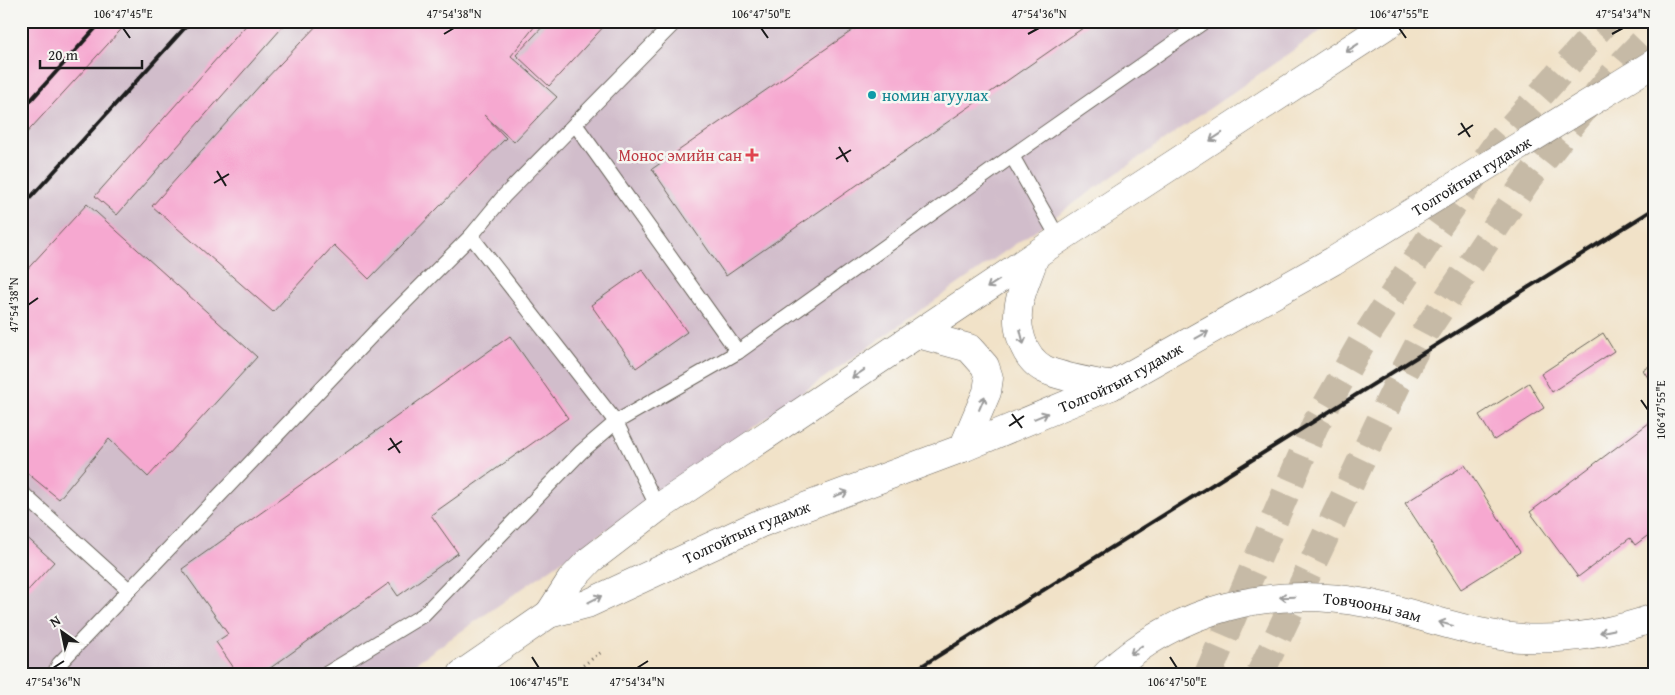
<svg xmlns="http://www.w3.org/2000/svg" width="1675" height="695" font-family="'Gentium Book Plus',serif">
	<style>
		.industrial { fill: #d1bdcb }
		.building { fill: #f6a8d0 }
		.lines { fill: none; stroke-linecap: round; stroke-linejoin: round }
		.trunk-tunnel { stroke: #c6baa6; stroke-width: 28; stroke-dasharray: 28 14; stroke-linecap: butt }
		.service-casing { stroke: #676158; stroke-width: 16 }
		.secondary-casing { stroke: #676158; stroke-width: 29 }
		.trunk-casing { stroke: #676158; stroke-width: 29 }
		.path { stroke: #676158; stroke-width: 3; stroke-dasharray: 1 4; stroke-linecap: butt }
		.service { stroke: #fff; stroke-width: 14 }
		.secondary { stroke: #fff; stroke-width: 28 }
		.trunk { stroke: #fff; stroke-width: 28 }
		.rail { stroke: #1c1c1c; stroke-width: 4 }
		.oneway { stroke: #999 }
		.ticks { fill: none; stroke: #1c1c1c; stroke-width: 2 }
		.culture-dot { fill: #0f9aa8; stroke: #f6f6f2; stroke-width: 2 }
		.health-dot { fill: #e0444e; stroke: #f6f6f2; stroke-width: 2 }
		.labels { text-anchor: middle; stroke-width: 5; stroke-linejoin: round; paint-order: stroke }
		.culture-label { font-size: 16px; fill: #0d838f; stroke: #f6f6f2; text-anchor: start }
		.health-label { font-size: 16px; fill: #be3a42; stroke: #f6f6f2; text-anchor: end }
		.street-label { font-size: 16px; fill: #1c1c1c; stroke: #f6f6f2 }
		.neatline { fill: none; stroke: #1c1c1c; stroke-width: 2 }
		.ticks-label { font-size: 12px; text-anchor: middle; fill: #1c1c1c }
	</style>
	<rect width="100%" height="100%" fill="#f6f6f2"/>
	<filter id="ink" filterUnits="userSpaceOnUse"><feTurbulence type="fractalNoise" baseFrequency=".02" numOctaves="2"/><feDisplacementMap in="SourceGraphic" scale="10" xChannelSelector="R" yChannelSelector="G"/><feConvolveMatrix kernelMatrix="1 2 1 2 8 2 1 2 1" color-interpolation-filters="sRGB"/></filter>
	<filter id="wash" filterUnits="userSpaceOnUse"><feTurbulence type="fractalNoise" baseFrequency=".0096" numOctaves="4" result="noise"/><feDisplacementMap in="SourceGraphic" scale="20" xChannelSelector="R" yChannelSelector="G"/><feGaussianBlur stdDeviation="1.12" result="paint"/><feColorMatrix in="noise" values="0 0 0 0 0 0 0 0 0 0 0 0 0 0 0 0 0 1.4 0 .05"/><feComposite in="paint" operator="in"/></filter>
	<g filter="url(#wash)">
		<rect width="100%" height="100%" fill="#f1e2c8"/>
		<path class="industrial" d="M 21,21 L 1335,21 L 400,674 L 21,674 Z"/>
		<g id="blocks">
			<g class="building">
				<path d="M 21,21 L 129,21 L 21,139 Z"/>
				<path d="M 250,21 L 288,21 L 117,215 L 95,196 Z"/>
				<path d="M 321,21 L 539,21 L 511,56 L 557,97 L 514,142 L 484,115 L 506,138 L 369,279 L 334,245 L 273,312 L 152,206 L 262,83 Z"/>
				<path d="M 548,21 L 606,21 L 607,23 L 549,86 L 516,55 Z"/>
				<path d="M 866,21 L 1093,21 L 726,276 L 652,169 Z"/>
				<path d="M 87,204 L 257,357 L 148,477 L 109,439 L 59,499 L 21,468 L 21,276 Z"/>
				<path d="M 642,269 L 687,332 L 636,368 L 591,305 Z"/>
				<path d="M 1603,333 L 1614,351 L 1552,392 L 1541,374 Z"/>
				<path d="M 510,336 L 568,418 L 431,515 L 458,553 L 398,596 L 389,583 L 262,674 L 238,674 L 216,642 L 228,634 L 182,569 Z"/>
				<path d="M 1654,363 L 1654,387 L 1643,370 Z"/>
				<path d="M 1529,383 L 1544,408 L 1494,440 L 1479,415 Z"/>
				<path d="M 1653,420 L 1654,531 L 1635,545 L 1630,538 L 1578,577 L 1530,512 Z"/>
				<path d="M 1465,465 L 1520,552 L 1461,589 L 1405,503 Z"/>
				<path d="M 21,532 L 54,562 L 21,598 Z"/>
			</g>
		</g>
	</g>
	<g filter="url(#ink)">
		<use href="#blocks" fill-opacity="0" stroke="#676158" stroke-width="1"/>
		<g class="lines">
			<g class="trunk-tunnel">
				<path d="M 1208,674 L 1315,425 L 1361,344 L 1434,232 L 1499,141 L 1606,21"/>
				<path d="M 1260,674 L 1397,385 L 1425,332 L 1526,182 L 1575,120 L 1624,62 L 1654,31"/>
			</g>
			<defs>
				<g id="service">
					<path d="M 575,124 L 738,352"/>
					<path d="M 1012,156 L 1059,239"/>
					<path d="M 471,236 L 616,422 L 658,508"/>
					<path d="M 21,492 L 129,590"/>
					<path d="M 54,674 L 59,664 L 374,333 L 471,236 L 504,196 L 676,21"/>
					<path d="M 326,674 L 423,615 L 581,452 L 616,422 L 738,352 L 1012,156 L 1205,21"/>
				</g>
				<g id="secondary">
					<path d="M 1035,256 C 1030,272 1022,288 1019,304 C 1015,326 1022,357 1044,369 C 1059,377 1093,382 1111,386"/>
					<path d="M 918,334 L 969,348 L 985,366 L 989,378 L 987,392 L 963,448"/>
					<path d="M 549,614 L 571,580 L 590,560 L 658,508 L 1059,239 L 1393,21"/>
					<path id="s1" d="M 462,674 L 549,614 L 587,604 L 759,524 L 963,448 L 1111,386 L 1333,261 L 1654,63"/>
				</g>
				<g id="trunk">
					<path id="s2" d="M 1107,674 C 1179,607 1270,585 1366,603 C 1412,611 1455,630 1502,636 C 1553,643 1605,635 1654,618"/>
				</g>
			</defs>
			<use href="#service" class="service-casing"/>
			<use href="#secondary" class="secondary-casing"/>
			<use href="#trunk" class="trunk-casing"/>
			<path class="path" d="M 571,674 L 603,651"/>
			<use href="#service" class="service"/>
			<use href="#secondary" class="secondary"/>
			<use href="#trunk" class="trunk"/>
			<g class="rail">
				<path d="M 21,111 L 102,21"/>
				<path d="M 21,208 L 191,21"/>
				<path d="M 909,674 L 1654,209"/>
			</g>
		</g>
		<defs><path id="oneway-shaft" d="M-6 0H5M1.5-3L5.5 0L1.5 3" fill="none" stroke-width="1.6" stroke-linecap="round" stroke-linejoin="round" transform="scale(1.25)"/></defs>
		<g class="oneway">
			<use href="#oneway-shaft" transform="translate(1352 48) rotate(147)"/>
			<use href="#oneway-shaft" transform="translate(1216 137) rotate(147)"/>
			<use href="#oneway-shaft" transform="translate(993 284) rotate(146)"/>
			<use href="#oneway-shaft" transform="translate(1202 335) rotate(-29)"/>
			<use href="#oneway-shaft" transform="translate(1022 337) rotate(76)"/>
			<use href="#oneway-shaft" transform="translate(858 374) rotate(146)"/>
			<use href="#oneway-shaft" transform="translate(982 403) rotate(-67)"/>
			<use href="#oneway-shaft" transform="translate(1041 416) rotate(-23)"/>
			<use href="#oneway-shaft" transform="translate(841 494) rotate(-20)"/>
			<use href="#oneway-shaft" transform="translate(1287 597) rotate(178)"/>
			<use href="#oneway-shaft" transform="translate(595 599) rotate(-27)"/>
			<use href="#oneway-shaft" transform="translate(1446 624) rotate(-165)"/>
			<use href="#oneway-shaft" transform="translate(1607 631) rotate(168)"/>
			<use href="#oneway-shaft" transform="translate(1136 650) rotate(144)"/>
		</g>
	</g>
	<path class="ticks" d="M 123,28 L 130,38M 761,28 L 768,38M 1399,28 L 1406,38M 444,34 L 454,28M 1028,34 L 1039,28M 1612,34 L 1623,28M 1461,123 L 1470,137M 1458,135 L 1473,125M 839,147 L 848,162M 836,159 L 851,150M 217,171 L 226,186M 214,183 L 229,174M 28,305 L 38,298M 1641,400 L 1648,410M 1012,414 L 1022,428M 1009,426 L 1024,416M 390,438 L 400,453M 388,450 L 402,441M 532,657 L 539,668M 1170,657 L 1177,668M 53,668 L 64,661M 637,668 L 648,661"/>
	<circle class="culture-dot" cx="872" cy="95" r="5"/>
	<path class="health-dot" d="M749.5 147.5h5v5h5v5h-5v5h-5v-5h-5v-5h5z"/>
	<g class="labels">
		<g class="culture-label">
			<text x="882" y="101">номин агуулах</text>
		</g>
		<g class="health-label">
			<text x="742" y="161">Монос эмийн сан</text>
		</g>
		<g class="street-label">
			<text dy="6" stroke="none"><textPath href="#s1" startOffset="1130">Толгойтын гудамж</textPath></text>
			<text dy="6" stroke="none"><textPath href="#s1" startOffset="725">Толгойтын гудамж</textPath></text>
			<text dy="6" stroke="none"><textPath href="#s1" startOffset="320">Толгойтын гудамж</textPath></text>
			<text dy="6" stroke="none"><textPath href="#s2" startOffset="286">Товчооны зам</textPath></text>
		</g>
	</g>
	<rect width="1675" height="695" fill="none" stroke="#f6f6f2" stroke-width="55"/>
	<g transform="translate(62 632) rotate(327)" stroke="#f6f6f2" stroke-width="4" paint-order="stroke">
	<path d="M0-4L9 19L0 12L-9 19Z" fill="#1c1c1c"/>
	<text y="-8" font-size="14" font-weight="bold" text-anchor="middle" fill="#1c1c1c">N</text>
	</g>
	<path d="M40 60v8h102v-8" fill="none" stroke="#1c1c1c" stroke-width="2.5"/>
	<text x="48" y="60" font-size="15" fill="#1c1c1c" stroke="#f6f6f2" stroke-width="4" paint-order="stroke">20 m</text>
	<rect x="28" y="28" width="1620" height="640" class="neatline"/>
	<g class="ticks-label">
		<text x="123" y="18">106°47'45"E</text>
		<text x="454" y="18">47°54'38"N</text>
		<text x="761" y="18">106°47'50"E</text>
		<text x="1039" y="18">47°54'36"N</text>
		<text x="1399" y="18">106°47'55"E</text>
		<text x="1623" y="18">47°54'34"N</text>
		<text transform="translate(14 305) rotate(-90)" y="4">47°54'38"N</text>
		<text transform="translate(1661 410) rotate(-90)" y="4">106°47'55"E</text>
		<text x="53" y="686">47°54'36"N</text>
		<text x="539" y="686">106°47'45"E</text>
		<text x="637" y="686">47°54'34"N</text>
		<text x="1177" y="686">106°47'50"E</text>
	</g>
</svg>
